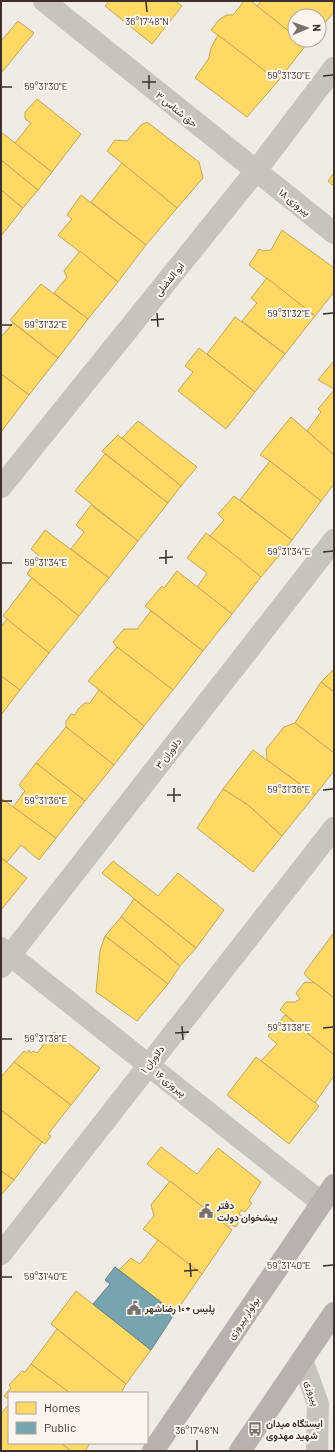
<svg xmlns="http://www.w3.org/2000/svg" width="335" height="1452" font-family="Barlow,Vazirmatn,sans-serif">
	<style>
		.homes { fill: #ffd966; stroke: #c4a654 }
		.public { fill: #76a5af; stroke: #648287 }
		.lines { fill: none; stroke-linecap: round; stroke-linejoin: round }
		.street { stroke: #c9c3be; stroke-width: 22 }
		.primary { stroke: #b8b1ad; stroke-width: 22 }
		.ticks { fill: none; stroke: #3b302b; stroke-width: 1.5 }
		.labels { text-anchor: middle; stroke-width: 4; stroke-linejoin: round; paint-order: stroke }
		.street-label { font-size: 10px; fill: #3b302b; stroke: #fbf5ee }
		.poi-label { font-size: 10px; font-weight: bold; fill: #3b302b; stroke: #fbf5ee; text-anchor: start }
		.ticks-label { font-size: 10px; text-anchor: middle; fill: #3b302b; stroke: #fbf5ee; stroke-width: 4; stroke-linejoin: round; paint-order: stroke }
	</style>
	<rect width="100%" height="100%" fill="#f0ebe5"/>
	<g class="homes">
		<path d="M 109,1 L 175,1 L 182,6 L 152,44 L 105,6 Z"/>
		<path d="M 244,1 L 251,1 L 295,36 L 295,40 L 300,40 L 306,45 L 278,81 L 211,30 L 219,20 L 226,15 L 233,15 Z"/>
		<path d="M 261,1 L 330,1 L 334,4 L 334,12 L 319,30 L 319,16 L 295,16 L 295,36 L 257,6 Z"/>
		<path d="M 18,21 L 34,33 L 2,72 L 1,71 L 1,41 Z"/>
		<path d="M 218,35 L 278,81 L 247,117 L 195,78 L 209,58 L 211,48 Z"/>
		<path d="M 37,99 L 81,134 L 52,172 L 15,143 L 31,123 L 25,119 L 25,112 Z"/>
		<path d="M 147,122 L 199,162 L 203,178 L 177,208 L 107,151 L 115,140 L 127,141 L 141,125 Z"/>
		<path d="M 1,132 L 52,172 L 38,190 L 1,160 Z"/>
		<path d="M 1,160 L 38,190 L 23,208 L 1,190 Z"/>
		<path d="M 122,163 L 177,208 L 146,245 L 91,202 Z"/>
		<path d="M 334,173 L 334,186 L 328,181 Z"/>
		<path d="M 1,190 L 23,208 L 1,236 Z"/>
		<path d="M 81,195 L 146,245 L 118,282 L 58,235 L 72,219 L 67,215 Z"/>
		<path d="M 282,230 L 334,268 L 334,292 L 315,316 L 249,265 L 259,249 L 263,251 L 271,250 Z"/>
		<path d="M 80,251 L 118,282 L 88,319 L 54,293 L 67,277 L 64,271 Z"/>
		<path d="M 267,278 L 315,316 L 285,354 L 242,321 L 257,303 L 251,298 Z"/>
		<path d="M 41,284 L 88,319 L 58,358 L 10,320 Z"/>
		<path d="M 235,317 L 285,354 L 255,392 L 207,354 Z"/>
		<path d="M 13,323 L 58,358 L 29,395 L 1,374 L 1,337 Z"/>
		<path d="M 199,348 L 255,392 L 226,429 L 178,391 L 193,372 L 185,366 Z"/>
		<path d="M 334,361 L 334,389 L 318,380 Z"/>
		<path d="M 1,374 L 29,395 L 1,432 Z"/>
		<path d="M 334,390 L 334,455 L 307,431 L 321,412 L 318,409 Z"/>
		<path d="M 291,417 L 334,455 L 334,484 L 321,501 L 270,461 L 260,455 Z"/>
		<path d="M 138,421 L 197,467 L 181,486 L 122,438 Z"/>
		<path d="M 118,435 L 181,486 L 168,503 L 102,451 Z"/>
		<path d="M 105,454 L 168,503 L 138,541 L 75,491 Z"/>
		<path d="M 270,461 L 321,501 L 292,540 L 240,500 Z"/>
		<path d="M 234,496 L 292,540 L 261,577 L 210,536 L 224,520 L 218,514 Z"/>
		<path d="M 91,505 L 138,541 L 109,578 L 71,549 L 84,532 L 76,525 Z"/>
		<path d="M 45,530 L 109,578 L 79,616 L 27,574 L 39,556 L 31,549 Z"/>
		<path d="M 206,533 L 231,552 L 261,577 L 232,614 L 197,587 L 207,573 L 187,558 Z"/>
		<path d="M 177,571 L 232,614 L 203,651 L 145,606 L 162,586 L 164,588 Z"/>
		<path d="M 32,578 L 79,616 L 49,653 L 3,616 Z"/>
		<path d="M 151,611 L 203,651 L 173,690 L 117,647 L 113,642 L 124,629 L 137,629 Z"/>
		<path d="M 7,619 L 49,653 L 20,690 L 1,676 L 1,627 Z"/>
		<path d="M 117,647 L 173,690 L 144,726 L 88,681 Z"/>
		<path d="M 334,669 L 334,692 L 321,682 Z"/>
		<path d="M 1,676 L 20,690 L 1,715 Z"/>
		<path d="M 321,682 L 334,692 L 334,753 L 295,723 Z"/>
		<path d="M 99,690 L 144,726 L 114,765 L 66,727 L 66,721 L 71,714 L 75,715 L 78,709 L 85,703 L 90,703 Z"/>
		<path d="M 295,723 L 334,753 L 334,771 L 315,795 L 267,760 L 266,749 L 284,727 Z"/>
		<path d="M 66,727 L 114,765 L 85,801 L 36,763 Z"/>
		<path d="M 253,750 L 315,795 L 282,836 L 248,805 L 223,789 Z"/>
		<path d="M 36,763 L 85,801 L 56,838 L 13,807 L 25,791 L 19,785 Z"/>
		<path d="M 223,789 L 248,805 L 282,836 L 253,872 L 197,828 Z"/>
		<path d="M 1,798 L 56,838 L 39,860 L 21,845 L 7,862 L 1,858 Z"/>
		<path d="M 1,858 L 27,878 L 1,910 Z"/>
		<path d="M 113,861 L 158,896 L 178,873 L 224,910 L 196,948 L 102,873 Z"/>
		<path d="M 134,899 L 196,948 L 180,966 L 121,917 Z"/>
		<path d="M 121,917 L 180,966 L 168,984 L 105,936 Z"/>
		<path d="M 333,934 L 334,935 L 334,998 L 308,978 L 304,973 Z"/>
		<path d="M 105,936 L 168,984 L 137,1021 L 96,992 L 100,951 Z"/>
		<path d="M 305,982 L 315,983 L 334,998 L 334,1055 L 280,1010 L 286,1002 L 295,1002 L 300,999 L 296,993 Z"/>
		<path d="M 285,1015 L 334,1055 L 334,1076 L 315,1103 L 261,1061 L 277,1044 L 268,1036 Z"/>
		<path d="M 54,1032 L 100,1068 L 71,1105 L 14,1062 L 24,1051 L 27,1053 L 29,1050 L 31,1053 L 33,1051 L 37,1053 Z"/>
		<path d="M 256,1057 L 319,1106 L 289,1144 L 227,1095 Z"/>
		<path d="M 14,1062 L 71,1105 L 48,1134 L 51,1136 L 45,1144 L 1,1110 L 1,1077 Z"/>
		<path d="M 1,1110 L 42,1142 L 14,1180 L 1,1171 Z"/>
		<path d="M 161,1147 L 197,1174 L 218,1148 L 261,1182 L 249,1201 L 252,1203 L 245,1212 L 241,1210 L 239,1214 L 242,1216 L 236,1227 L 231,1225 L 228,1227 L 147,1164 Z"/>
		<path d="M 1,1171 L 14,1180 L 1,1195 Z"/>
		<path d="M 170,1181 L 232,1230 L 202,1274 L 143,1229 L 154,1216 L 151,1205 Z"/>
		<path d="M 158,1240 L 202,1274 L 175,1313 L 119,1270 L 131,1258 L 140,1264 Z"/>
		<path d="M 76,1291 L 151,1350 L 126,1384 L 51,1324 Z"/>
		<path d="M 57,1329 L 126,1384 L 121,1393 L 70,1393 L 31,1364 Z"/>
		<path d="M 31,1364 L 66,1390 L 70,1393 L 9,1393 L 9,1400 L 4,1396 L 11,1388 L 9,1385 L 22,1371 L 25,1372 Z"/>
		<path d="M 9,1404 L 9,1443 L 61,1443 L 71,1451 L 3,1451 L 1,1449 L 1,1414 Z"/>
		<path d="M 61,1443 L 90,1443 L 85,1451 L 71,1451 Z"/>
	</g>
	<path class="public" d="M 115,1267 L 175,1313 L 151,1350 L 93,1304 L 110,1284 L 105,1280 Z"/>
	<g class="lines">
		<g class="street">
			<path d="M 44,1 L 334,233"/>
			<path d="M 1,487 L 255,172 L 334,68"/>
			<path d="M 1,948 L 322,1203"/>
			<path d="M 1,967 L 334,540"/>
			<path d="M 1,1254 L 334,828"/>
			<path d="M 302,1360 L 318,1404 L 317,1451"/>
		</g>
		<g class="primary">
			<path d="M 153,1451 L 334,1185"/>
			<path d="M 240,1451 L 334,1313"/>
		</g>
	</g>
	<path class="ticks" d="M 146,2 L 147,12M 149,75 L 149,89M 323,76 L 333,75M 142,82 L 156,82M 2,87 L 12,87M 157,313 L 158,327M 323,314 L 333,313M 151,320 L 164,319M 2,325 L 12,325M 166,550 L 166,564M 323,552 L 333,551M 159,558 L 173,557M 2,563 L 12,563M 174,788 L 174,802M 323,790 L 333,789M 167,795 L 181,795M 2,801 L 12,801M 182,1026 L 183,1040M 323,1028 L 333,1027M 175,1033 L 189,1032M 2,1039 L 12,1039M 190,1263 L 191,1277M 323,1266 L 333,1265M 184,1271 L 198,1270M 2,1277 L 12,1277M 197,1440 L 197,1450"/>
	<defs>
		<symbol id="civic-bare" viewBox="-9 -9 18 18"><path d="M-.6-6.5H3V-4.5H.6V-3L4-1V1h2V6H-6V1h2V-1L-.6-3ZM-1.2 2.5V6h2.4V2.5Z" fill="#7a716c" stroke="#fbf5ee" stroke-width="2.5" paint-order="stroke"/></symbol>
		<symbol id="bus-bare" viewBox="-9 -9 18 18"><path d="M-5-6H5V4H4V6H2V4H-2V6H-4V4H-5ZM-3.5-4V0h7V-4ZM-3.5 1.2v1.5H-2V1.2ZM2 1.2v1.5H3.5V1.2Z" fill="#7a716c" stroke="#fbf5ee" stroke-width="2.5" paint-order="stroke"/></symbol>
	</defs>
	<g fill-rule="evenodd">
		<use href="#civic-bare" x="196" y="1201" width="20" height="20"/>
		<use href="#civic-bare" x="124" y="1298" width="20" height="20"/>
		<use href="#bus-bare" x="245" y="1419" width="20" height="20"/>
	</g>
	<g class="labels">
		<g class="street-label">
			<text transform="translate(177 109) rotate(39)" y="4">حق شناس ۳</text>
			<text transform="translate(295 202) rotate(38)" y="4">پیروزی ۱۸</text>
			<text transform="translate(169 279) rotate(-51)" y="4">ابو الفضلی</text>
			<text transform="translate(168 753) rotate(-52)" y="4">دلاوران ۳</text>
			<text transform="translate(152 1059) rotate(-52)" y="4">دلاوران ۱</text>
			<text transform="translate(171 1083) rotate(38)" y="4">پیروزی ۱۶</text>
			<text transform="translate(243 1318) rotate(-56)" y="4">بولوار پیروزی</text>
			<text transform="translate(313 1393) rotate(73)" y="4">پیروزی</text>
		</g>
		<g class="poi-label">
			<text x="217" y="1209">دفتر<tspan x="217" dy="12">پیشخوان دولت</tspan></text>
			<text x="145" y="1312">پلیس +۱۰ رضاشهر</text>
			<text x="266" y="1427">ایستگاه میدان<tspan x="266" dy="12">شهید مهدوی</tspan></text>
		</g>
	</g>
	<g class="ticks-label">
		<text x="147" y="25">36°17'48"N</text>
		<text x="289" y="79">59°31'30"E</text>
		<text x="46" y="90">59°31'30"E</text>
		<text x="289" y="317">59°31'32"E</text>
		<text x="46" y="328">59°31'32"E</text>
		<text x="289" y="555">59°31'34"E</text>
		<text x="46" y="566">59°31'34"E</text>
		<text x="289" y="793">59°31'36"E</text>
		<text x="46" y="804">59°31'36"E</text>
		<text x="289" y="1031">59°31'38"E</text>
		<text x="46" y="1042">59°31'38"E</text>
		<text x="289" y="1269">59°31'40"E</text>
		<text x="46" y="1280">59°31'40"E</text>
		<text x="197" y="1434">36°17'48"N</text>
	</g>
	<rect width="335" height="1452" fill="none" stroke="#3b302b" stroke-width="4"/>
	<rect x="8" y="1392" width="140" height="52" fill="#fbf5ee" stroke="#aea6a0"/>
	<rect x="16" y="1402" width="20" height="12" fill="#ffd966" stroke="#aea6a0"/>
	<text x="44" y="1412" font-size="12" fill="#3b302b">Homes</text>
	<rect x="16" y="1422" width="20" height="12" fill="#76a5af" stroke="#aea6a0"/>
	<text x="44" y="1432" font-size="12" fill="#3b302b">Public</text>
	<g transform="translate(307 28) rotate(88)"><circle r="19" fill="#fbf5ee" stroke="#aea6a0"/>
	<path d="M0-3L7 15L0 10L-7 15Z" fill="#7a716c"/>
	<text y="-6" font-size="11" font-weight="bold" text-anchor="middle" fill="#3b302b">N</text>
	</g>
</svg>
